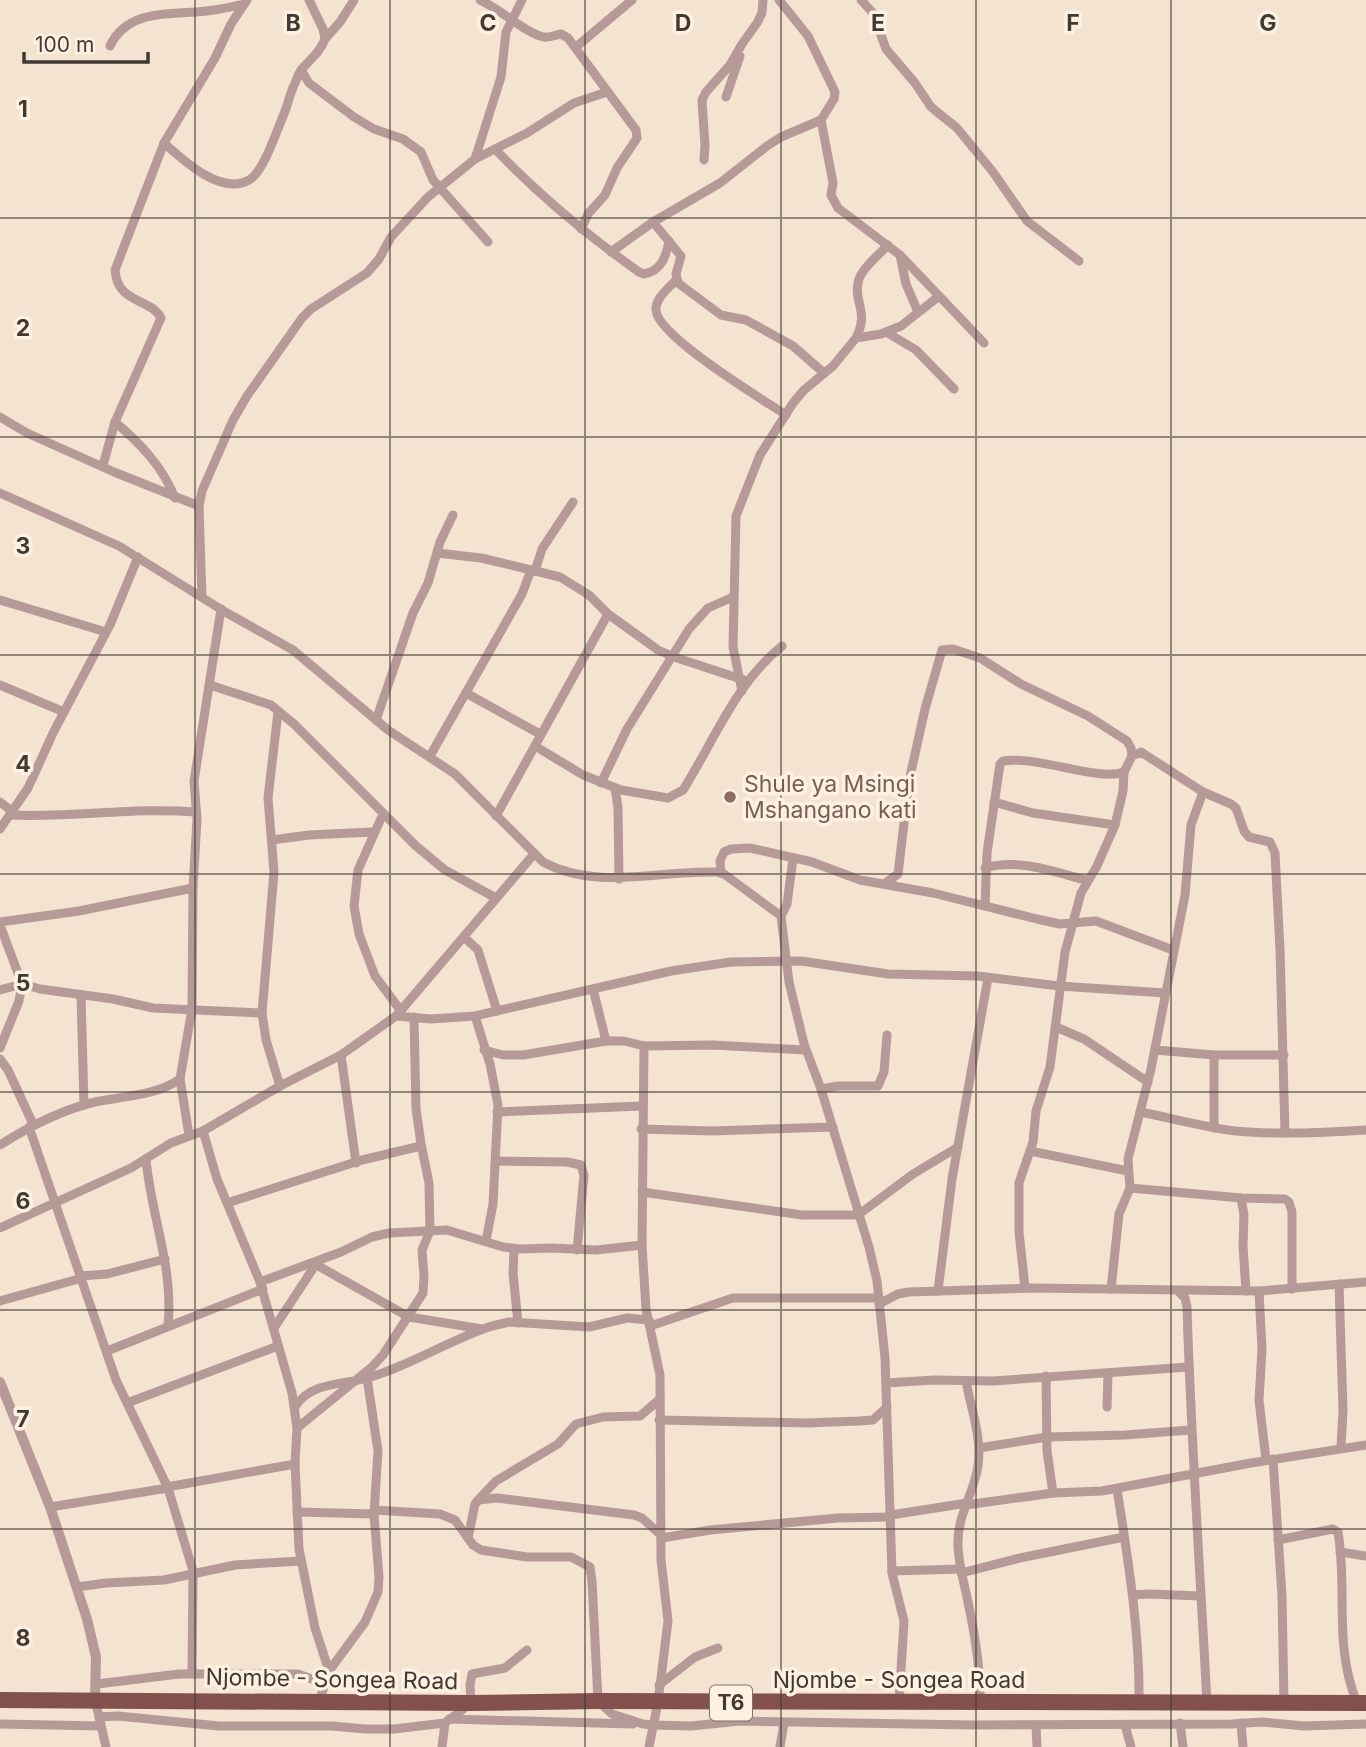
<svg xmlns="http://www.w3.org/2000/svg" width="1366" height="1747" font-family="Inter,sans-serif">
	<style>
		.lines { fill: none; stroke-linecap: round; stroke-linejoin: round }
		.minor { stroke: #b69a98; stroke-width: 9 }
		.tertiary { stroke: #b69a98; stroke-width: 10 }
		.trunk { stroke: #82504d; stroke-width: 16 }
		.grid { fill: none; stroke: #413a33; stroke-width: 2; stroke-opacity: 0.55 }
		.education-dot { fill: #8d6e63; stroke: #fff1e1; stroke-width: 2.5 }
		.labels { text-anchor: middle; stroke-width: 7; stroke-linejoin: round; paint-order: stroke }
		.shield { fill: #fff1e1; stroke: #7a7167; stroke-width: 2 }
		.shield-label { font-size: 21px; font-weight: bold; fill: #413a33 }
		.education-label { font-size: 23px; fill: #785e54; stroke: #fff1e1; text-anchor: start }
		.street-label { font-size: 23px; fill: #413a33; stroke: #fff1e1 }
		.grid-label { font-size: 23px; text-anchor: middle; font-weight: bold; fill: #413a33; stroke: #fff1e1; stroke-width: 7; stroke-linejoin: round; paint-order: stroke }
	</style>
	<rect width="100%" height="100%" fill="#f4e3d0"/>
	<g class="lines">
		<g class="minor">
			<path d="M 480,0 C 499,8 528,35 544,37 C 550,38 555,35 561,34 L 568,38 L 636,130 L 637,138 L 617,168 L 605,195 L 588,214 L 581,229"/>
			<path d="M 779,0 L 808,36 L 835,92 L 834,99 L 821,120 L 833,183 L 831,195 L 838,208 L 900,255 L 984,343"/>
			<path d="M 861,0 L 873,13 L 886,49 L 915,83 L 931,107 L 957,128 L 993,172 L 1027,221 L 1079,261"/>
			<path d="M 325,39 L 340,22 L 354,0"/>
			<path d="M 110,46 C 126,12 163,14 196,12 C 213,11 228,8 244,4"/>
			<path d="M 576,47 L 632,0"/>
			<path d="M 301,70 L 309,83 L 354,117 L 374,129 L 403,139 L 421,152 L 433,180 L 488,242"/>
			<path d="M 726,97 L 740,56"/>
			<path d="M 164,143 C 183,160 221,196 249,180 C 264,172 277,129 284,114 C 288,104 290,93 295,83 C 297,79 299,72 302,69 C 310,59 320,53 325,39 L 323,29 L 309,0"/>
			<path d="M 495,149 C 539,195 587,235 639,272 L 644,274 C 661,271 666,257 669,241"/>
			<path d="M 475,159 L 501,77 L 506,32 L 522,0"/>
			<path d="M 704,160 L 705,146 L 702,100 L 706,92 L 730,65 L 742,44 L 757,23 L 762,13 L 763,0"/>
			<path d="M 653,222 L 681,256 L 676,274 L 678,283 L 721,315 L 746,320 L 793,346 L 824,373"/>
			<path d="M 611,252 L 653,222 L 720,183 L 767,146 L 781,137 L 821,120"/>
			<path d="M 900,255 L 906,284 L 918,312"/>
			<path d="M 677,279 C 670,287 655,298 656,310 C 657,336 762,399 786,415"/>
			<path d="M 886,332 L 916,350 L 954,389"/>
			<path d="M 856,338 C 870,310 852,302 859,279 C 864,266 879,255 888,245"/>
			<path d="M 0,417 L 27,433 L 114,472 L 199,506"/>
			<path d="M 115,422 C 141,444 162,466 175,498"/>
			<path d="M 103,465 L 115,422 L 161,318 C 151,298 117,304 115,270 L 164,143 L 215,58 L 231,24 L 247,0"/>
			<path d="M 0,493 L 119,546 L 227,613 L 293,650 L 388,730 L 455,774 L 543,862 C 597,891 658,870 716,872 L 724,874 L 781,916 L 789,982 L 804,1044 L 821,1089 L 869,1247 L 877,1281 L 885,1358 L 892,1573 L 904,1621 L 899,1703"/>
			<path d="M 437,553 L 481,558 L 560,577 L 589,595 L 608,614 L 658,650 L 674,657 L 747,681"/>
			<path d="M 535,571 L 542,549 L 573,502"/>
			<path d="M 202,597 L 199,506 L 202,491 L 233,420 L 247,396 L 302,318 L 311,309 L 367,273 L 379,259 L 391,237 L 428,197 L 475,159 L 527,133 L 574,103 L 607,92"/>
			<path d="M 0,600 L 106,632"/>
			<path d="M 0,685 L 64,712"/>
			<path d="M 210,685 L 271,705 L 294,724 L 416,846 L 445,870 L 496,898"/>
			<path d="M 742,691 L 733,647 L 736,516 L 760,455 L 793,403 L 804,390 L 833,366 L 856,338 L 881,334 L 901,326 L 938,297"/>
			<path d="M 466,693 L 540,734"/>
			<path d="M 278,712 L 268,798 L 274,872 L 262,1013 L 266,1040 L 280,1086"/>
			<path d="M 376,720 L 413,613 L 428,583 L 440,542 L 453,515"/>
			<path d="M 535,746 L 583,775 L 621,790 L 668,798 L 683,790 C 714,741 735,684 782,646"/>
			<path d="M 430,756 L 522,594 L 531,570"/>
			<path d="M 601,783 L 627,729 L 689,629 L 708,608 L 733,597"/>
			<path d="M 615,788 L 618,808 L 619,879"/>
			<path d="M 0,802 L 13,812"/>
			<path d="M 994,802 L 1033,813 L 1115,825"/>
			<path d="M 383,814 L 358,870 L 354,906 L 359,934 L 375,976 L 401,1011"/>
			<path d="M 11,815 C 73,818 134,807 196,812"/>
			<path d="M 496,816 L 608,614"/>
			<path d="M 0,829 L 28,788 L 54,731 L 110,625 L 138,557"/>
			<path d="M 272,840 L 309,835 L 373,832"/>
			<path d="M 985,868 C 1018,858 1056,872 1088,881"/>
			<path d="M 721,873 L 720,861 L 724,852 L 731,849 L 750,848 L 812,862 L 860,880 L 933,893 L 1037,919 L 1060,924 L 1096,921 L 1173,950"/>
			<path d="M 884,884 L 898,874 L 909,781 L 925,709 L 942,650 L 953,649 L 980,658 L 1021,684 L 1088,716 L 1127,741 L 1131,748 L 1132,756"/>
			<path d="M 985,906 L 987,853 L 1000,764 L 1003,761 C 1037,755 1098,782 1124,772 L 1132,756 L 1141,752 L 1203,792 L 1231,804 L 1236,808 L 1244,831 L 1249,837 L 1270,842 L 1275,853 L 1280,950 L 1285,1133"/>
			<path d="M 781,916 L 787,904 L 793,859"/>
			<path d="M 0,922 L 79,911 L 193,888"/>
			<path d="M 0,925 L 22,984 L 19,1001 L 0,1048"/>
			<path d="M 464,937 L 478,950 L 497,1011"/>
			<path d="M 593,989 L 606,1041"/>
			<path d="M 0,990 L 22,984 L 40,989 L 113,999 L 153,1008 L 262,1013"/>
			<path d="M 81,995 L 84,1105"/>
			<path d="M 397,1015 L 534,854"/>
			<path d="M 475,1016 L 490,1064 L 498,1105 L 493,1204 L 486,1241"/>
			<path d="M 1056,1027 L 1084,1039 L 1148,1082"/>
			<path d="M 644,1046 L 642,1245 L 646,1309 L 660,1375 L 661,1560 L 668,1621 L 658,1702 L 649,1747"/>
			<path d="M 484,1050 L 503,1055 L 523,1055 L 606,1041 L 624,1041 L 644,1046 L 712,1045 L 806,1050"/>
			<path d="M 1155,1050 L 1214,1055 L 1284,1055"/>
			<path d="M 341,1055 L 356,1163"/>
			<path d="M 1214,1055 L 1214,1128"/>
			<path d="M 0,1059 L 8,1070 L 33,1124"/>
			<path d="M 821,1089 L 838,1086 L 878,1086 L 884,1072 L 887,1035"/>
			<path d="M 497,1112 L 642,1106"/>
			<path d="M 1140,1112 C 1172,1118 1203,1127 1236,1131 C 1279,1135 1323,1133 1366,1130"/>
			<path d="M 29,1127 L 116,1380 L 168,1488 L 194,1574"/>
			<path d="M 641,1129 L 712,1131 L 833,1127"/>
			<path d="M 203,1131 L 217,1179 L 260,1282 L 292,1393 L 297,1428 L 295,1464 L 299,1549 L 315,1628 L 329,1671"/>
			<path d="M 189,1135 L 180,1079 L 192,1009 L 193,888 L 197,819 L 194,781 L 221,609"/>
			<path d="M 0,1145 C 30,1126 61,1110 95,1102 C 123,1096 156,1096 180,1079"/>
			<path d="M 1030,1151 L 1128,1171"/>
			<path d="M 146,1159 C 151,1216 174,1268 168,1326"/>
			<path d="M 496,1161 L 567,1162 L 581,1165 L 584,1175 L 577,1250"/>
			<path d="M 1130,1188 L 1241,1198 L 1285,1199 L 1289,1202 L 1292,1212 L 1292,1289"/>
			<path d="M 642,1192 L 802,1215 L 858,1215 L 913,1174 L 958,1147"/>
			<path d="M 1241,1198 L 1244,1215 L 1243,1245 L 1246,1291"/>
			<path d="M 227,1203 L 362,1160 L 421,1146"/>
			<path d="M 0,1228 L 131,1168 L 171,1143 L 203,1131 L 280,1086 L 341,1055 L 396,1016 L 431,1019 L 475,1016 L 671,971 L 731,962 L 801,961 L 888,974 L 978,976 L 1059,986 L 1165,993"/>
			<path d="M 514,1249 L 513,1273 L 518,1323"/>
			<path d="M 313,1263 L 409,1317 L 482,1329"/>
			<path d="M 81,1276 L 107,1274 L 165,1259"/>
			<path d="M 260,1282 L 341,1252 L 372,1237 L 389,1233 L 447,1230 L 503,1247 L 520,1249 L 551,1248 L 596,1250 L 642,1245"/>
			<path d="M 1339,1284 L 1343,1410 L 1341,1448"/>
			<path d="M 1025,1288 L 1019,1232 L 1019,1183 L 1033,1142 L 1036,1111 L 1050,1067 L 1065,952 L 1081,893 L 1097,866 L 1115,825 L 1123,791 L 1124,772"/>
			<path d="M 1111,1289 L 1119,1214 L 1130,1188 L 1128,1159 L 1151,1069 L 1185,895 L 1191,825 L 1203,792"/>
			<path d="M 938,1291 L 952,1179 L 988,978"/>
			<path d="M 1178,1291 L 1185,1298 L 1187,1307 C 1191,1439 1200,1571 1207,1703"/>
			<path d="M 1259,1291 L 1262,1349 L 1259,1400 L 1266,1460"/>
			<path d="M 0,1301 L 82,1278"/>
			<path d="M 879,1304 L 898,1294 L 909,1292 L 1032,1288 L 1259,1291 L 1366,1282"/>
			<path d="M 650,1326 L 733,1298 L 879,1298"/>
			<path d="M 274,1328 L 316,1264"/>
			<path d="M 107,1351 L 263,1289"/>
			<path d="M 1046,1376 L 1047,1451 L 1053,1493"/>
			<path d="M 966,1381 C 971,1409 982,1437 978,1466 C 974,1493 957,1516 958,1544 C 958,1563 964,1582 968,1602 C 975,1635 981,1669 980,1703"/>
			<path d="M 886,1383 L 934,1380 L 993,1381 L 1188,1367"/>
			<path d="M 127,1403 L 278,1346"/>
			<path d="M 295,1407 C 310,1382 342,1385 367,1378 C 410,1366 449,1340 492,1326 L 509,1322 L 589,1327 L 627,1318 L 649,1320"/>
			<path d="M 1107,1407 L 1108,1373"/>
			<path d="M 659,1420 L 807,1423 L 859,1421 L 873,1420 L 887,1407"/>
			<path d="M 297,1428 L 372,1367 L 383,1355 L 423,1293 L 424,1276 L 422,1250 L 430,1231 L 429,1183 L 421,1144 L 416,1109 L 414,1017"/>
			<path d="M 979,1448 L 1047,1437 L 1125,1435 L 1190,1430"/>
			<path d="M 1273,1459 L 1282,1596 L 1284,1703"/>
			<path d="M 167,1487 L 295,1464"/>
			<path d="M 1117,1489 C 1128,1560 1140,1631 1139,1703"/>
			<path d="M 477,1501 L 496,1481 L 558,1444 L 576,1424 L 603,1417 L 640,1416 L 660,1399"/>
			<path d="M 966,1505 L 1053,1493 L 1102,1491 L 1251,1463 L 1366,1445"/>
			<path d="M 50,1507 L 168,1488"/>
			<path d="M 374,1510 L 440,1514 L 455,1520 L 473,1545 L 481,1550 L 527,1557 L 571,1557 L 590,1567 L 592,1581 L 598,1701 L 612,1714 L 643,1724 L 653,1725 L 691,1726 L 740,1721 L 973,1725 L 1232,1724 L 1262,1722 L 1304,1726 L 1366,1724"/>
			<path d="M 297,1512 L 374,1514"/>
			<path d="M 891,1515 L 967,1503"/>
			<path d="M 468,1538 L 475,1504 L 479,1500 L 497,1498 L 634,1515 L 642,1518 L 662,1536"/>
			<path d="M 662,1538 L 710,1530 L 838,1518 L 891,1517"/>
			<path d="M 1278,1540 L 1333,1529 L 1338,1532 C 1348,1592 1333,1643 1357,1703"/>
			<path d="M 1340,1552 L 1366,1556"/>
			<path d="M 892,1571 L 961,1569"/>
			<path d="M 961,1573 L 1020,1558 L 1124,1537"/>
			<path d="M 77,1587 L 106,1583 L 164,1580 L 235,1565 L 301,1561"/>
			<path d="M 1133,1595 L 1149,1594 L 1201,1596"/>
			<path d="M 192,1674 L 193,1575"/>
			<path d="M 97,1684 L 179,1674 L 298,1674 L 323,1683"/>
			<path d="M 659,1685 L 695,1657 L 718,1648"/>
			<path d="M 95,1699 L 106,1747"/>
			<path d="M 319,1702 L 329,1671 L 365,1622 L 378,1592 L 379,1577 L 374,1514 L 378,1451 L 367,1378"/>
			<path d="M 99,1717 L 118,1716 L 219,1726 L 332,1726 L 365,1729 L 394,1729 L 445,1723"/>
			<path d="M 449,1719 L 633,1724"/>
			<path d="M 1180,1723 L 1183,1747"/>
			<path d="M 1241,1723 L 1243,1747"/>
			<path d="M 0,1724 L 100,1726"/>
			<path d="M 1036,1725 L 1037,1747"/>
			<path d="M 1125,1725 L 1131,1747"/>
			<path d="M 442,1747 L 445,1723 L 471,1703 L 470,1685 L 472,1674 L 505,1668 L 527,1650"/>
			<path d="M 780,1747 L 784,1723"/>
		</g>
		<path class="tertiary" d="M 0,1382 L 50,1507 L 87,1619 L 96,1657 L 95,1699"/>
		<path class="trunk" d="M 0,1700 L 471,1703 L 598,1701 L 1366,1703"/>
	</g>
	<path class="grid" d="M 195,0 L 195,1747M 390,0 L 390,1747M 585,0 L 585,1747M 781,0 L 781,1747M 976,0 L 976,1747M 1171,0 L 1171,1747M 0,218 L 1366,218M 0,437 L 1366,437M 0,655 L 1366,655M 0,874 L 1366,874M 0,1092 L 1366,1092M 0,1310 L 1366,1310M 0,1529 L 1366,1529"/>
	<circle class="education-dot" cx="730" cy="797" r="7"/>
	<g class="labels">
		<rect class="shield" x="710" y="1685.5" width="42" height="35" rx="5"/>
		<g class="shield-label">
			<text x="731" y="1710">T6</text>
		</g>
		<g class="education-label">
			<text x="744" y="792">Shule ya Msingi<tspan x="744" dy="26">Mshangano kati</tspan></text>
		</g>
		<g class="street-label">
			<text transform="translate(332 1679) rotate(1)" y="8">Njombe - Songea Road</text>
			<text x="899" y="1688">Njombe - Songea Road</text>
		</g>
	</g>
	<g class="grid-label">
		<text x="293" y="31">B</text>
		<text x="488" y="31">C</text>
		<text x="683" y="31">D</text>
		<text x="878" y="31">E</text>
		<text x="1073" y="31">F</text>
		<text x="1268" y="31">G</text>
		<text x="23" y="117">1</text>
		<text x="23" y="336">2</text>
		<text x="23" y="554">3</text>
		<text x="23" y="772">4</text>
		<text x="23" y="991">5</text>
		<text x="23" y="1209">6</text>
		<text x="23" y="1427">7</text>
		<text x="23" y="1646">8</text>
	</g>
	<path d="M24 52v10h124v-10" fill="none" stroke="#413a33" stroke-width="3.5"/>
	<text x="35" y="52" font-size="21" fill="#413a33" stroke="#fff1e1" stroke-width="5" paint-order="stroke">100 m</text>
</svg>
